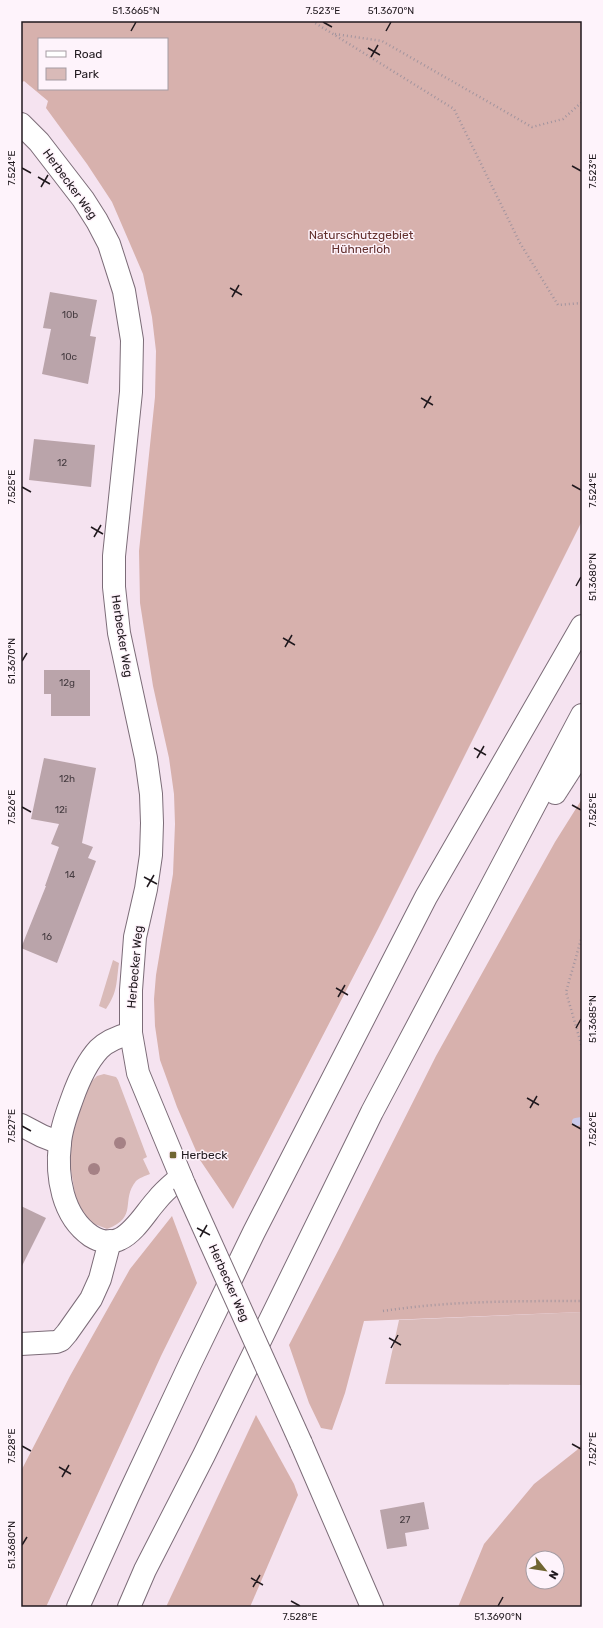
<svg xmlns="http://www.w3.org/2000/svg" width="603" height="1628" font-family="Rubik,sans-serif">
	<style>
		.green { fill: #d9bab8 }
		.forest { fill: #d7b1ad; fill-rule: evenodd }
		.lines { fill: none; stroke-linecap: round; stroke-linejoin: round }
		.stream { stroke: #cacaea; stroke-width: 8 }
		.building { fill: #baa4aa }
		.street-casing { stroke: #7c6c78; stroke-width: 24 }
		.highway-casing { stroke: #7c6c78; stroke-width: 24 }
		.path { stroke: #a2949e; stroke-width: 2.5; stroke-dasharray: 1 3; stroke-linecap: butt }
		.street { stroke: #fff; stroke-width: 22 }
		.highway { stroke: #fff; stroke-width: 22 }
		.street-bridge-casing { stroke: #7c6c78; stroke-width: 24; stroke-linecap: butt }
		.street-bridge { stroke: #fff; stroke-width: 22 }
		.tree { fill: #a58185 }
		.ticks { fill: none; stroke: #20191e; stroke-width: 1.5 }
		.poi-dot { fill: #706532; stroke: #fef3fb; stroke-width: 1.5 }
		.labels { text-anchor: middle; stroke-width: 3; stroke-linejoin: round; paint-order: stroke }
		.number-label { font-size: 10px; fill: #463c41 }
		.street-label { font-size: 12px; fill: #20191e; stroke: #fef3fb }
		.park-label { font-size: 12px; fill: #63302e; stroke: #fef3fb }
		.poi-label { font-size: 12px; fill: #20191e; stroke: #fef3fb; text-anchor: start }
		.neatline { fill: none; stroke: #20191e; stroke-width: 1.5 }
		.ticks-label { font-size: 10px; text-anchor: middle; fill: #20191e }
	</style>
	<rect width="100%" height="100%" fill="#f5e3f0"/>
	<g class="green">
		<path d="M 113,960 L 119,963 C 116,983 118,991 106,1009 L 99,1006 Z"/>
		<path d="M 104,1074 L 116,1077 L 118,1080 L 147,1157 L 143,1159 L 150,1174 C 145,1176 139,1178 136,1181 C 120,1201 139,1217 107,1229 L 92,1223 L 83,1214 L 76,1201 L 71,1170 L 69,1143 L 85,1088 L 97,1076 Z"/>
		<path d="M 582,1312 L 582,1385 L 385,1384 L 399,1320 Z"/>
	</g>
	<g class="forest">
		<path d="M 21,21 L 582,21 L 582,521 L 378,929 L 233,1209 L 200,1160 L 177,1107 L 160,1060 L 155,1026 L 154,999 L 156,975 L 173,874 L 175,824 L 174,794 L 169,758 L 153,686 L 140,603 L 139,551 L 155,397 L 156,351 L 152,317 L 143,274 L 112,202 L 87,164 L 46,108 L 48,101 L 24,81 L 21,83 ZM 39,39 L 167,39 L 167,89 L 39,89 Z"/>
		<path d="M 582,799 L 582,1312 L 364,1321 L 345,1393 L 332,1430 L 321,1428 L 309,1403 L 289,1345 L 339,1249 L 436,1056 L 555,842 Z"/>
		<path d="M 172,1216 L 197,1283 L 161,1356 L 46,1607 L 21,1607 L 21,1471 L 70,1376 L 130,1269 Z"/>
		<path d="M 256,1415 L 294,1484 L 298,1495 L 250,1607 L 166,1607 Z"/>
		<path d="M 582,1444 L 582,1607 L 458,1607 L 484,1544 L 534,1484 L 577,1450 ZM 533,1558 L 557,1558 L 557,1582 L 533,1582 Z"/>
	</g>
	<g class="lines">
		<path class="stream" d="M 576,1122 L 582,1121"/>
	</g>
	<g class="building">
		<path d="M 50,292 L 97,300 L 90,336 L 96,337 L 88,384 L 42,374 L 51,329 L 43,328 Z"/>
		<path d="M 34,439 L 95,445 L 91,487 L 29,480 Z"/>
		<path d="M 44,670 L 90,670 L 90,716 L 51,716 L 51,694 L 44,694 Z"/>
		<path d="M 44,758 L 96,768 L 82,843 L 93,847 L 88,858 L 96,861 L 57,963 L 21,948 L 46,886 L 45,886 L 59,847 L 51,844 L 59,824 L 31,819 Z"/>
		<path d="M 21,1206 L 46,1218 L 21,1268 Z"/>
		<path d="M 424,1502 L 429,1529 L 405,1533 L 407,1546 L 387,1549 L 380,1510 Z"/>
	</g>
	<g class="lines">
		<defs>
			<g id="street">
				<path d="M 21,124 L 39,142 L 83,199 L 97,221 L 109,244 L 124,291 L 132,340 L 131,392 L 114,556 L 114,587 L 119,633 L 146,758 L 151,794 L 152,823 L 151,855 L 146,889 L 135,937 L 131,990 L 131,1033 L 138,1073 L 184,1184"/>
				<path d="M 131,1033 C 120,1036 108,1040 99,1049 C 86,1063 78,1082 72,1099 C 67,1113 61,1128 60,1143 C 56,1176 62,1216 91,1236 C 99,1241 110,1244 120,1239 C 135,1232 146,1212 157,1200 C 164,1191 173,1184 181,1177"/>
				<path d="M 21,1125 L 42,1136 L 60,1143"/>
				<path d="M 21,1344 L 56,1342 L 61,1340 L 67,1333 L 91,1299 L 100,1279 L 110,1241"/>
				<path d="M 301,1443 L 372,1607"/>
			</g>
			<g id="highway">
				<path d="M 555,793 L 582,751"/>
				<path d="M 78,1607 L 128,1496 L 190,1364 L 254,1232 L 426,897 L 582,626"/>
				<path d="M 129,1607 L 145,1570 L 204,1455 L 372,1112 L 582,715"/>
			</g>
		</defs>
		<use href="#street" class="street-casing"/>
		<use href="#highway" class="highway-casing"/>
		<g class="path">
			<path d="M 312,21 L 454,109 L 520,243 L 558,305 L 582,303"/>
			<path d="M 335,34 L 382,41 L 532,127 L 563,119 L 582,102"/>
			<path d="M 582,936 L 566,992 L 582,1047"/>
			<path d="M 383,1311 C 448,1301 516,1301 582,1301"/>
		</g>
		<use href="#street" class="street"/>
		<use href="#highway" class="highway"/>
		<defs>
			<path id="street-bridge" d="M 184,1184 L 301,1443"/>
		</defs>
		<use href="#street-bridge" class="street-bridge-casing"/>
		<use href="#street-bridge" class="street-bridge"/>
	</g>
	<g class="tree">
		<circle cx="120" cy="1143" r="6"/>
		<circle cx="94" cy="1169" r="6"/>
	</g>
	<path class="ticks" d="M 323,22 L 332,27M 131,31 L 136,22M 386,31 L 391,22M 368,48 L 380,55M 371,57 L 378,45M 572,166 L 581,171M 22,168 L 31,173M 38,177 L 50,184M 41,187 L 48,175M 230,288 L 242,295M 232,297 L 239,285M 421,398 L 433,405M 424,408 L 431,396M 572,485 L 581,490M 22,487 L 31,492M 91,527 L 103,534M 94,537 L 101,525M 576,586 L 581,577M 283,638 L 295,645M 285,647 L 292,635M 22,661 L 27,653M 474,748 L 486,755M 477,758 L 484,746M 572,805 L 581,810M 22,807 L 31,812M 144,877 L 157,884M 147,887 L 154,875M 336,988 L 348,995M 338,997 L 345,985M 576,1028 L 581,1019M 527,1098 L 539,1105M 530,1108 L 537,1096M 572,1124 L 581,1129M 22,1126 L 31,1131M 197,1228 L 210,1235M 200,1237 L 207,1225M 389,1338 L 401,1345M 391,1348 L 398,1335M 572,1444 L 581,1449M 22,1446 L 31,1451M 59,1467 L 71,1474M 62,1477 L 69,1465M 22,1545 L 27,1537M 251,1578 L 263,1585M 253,1587 L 260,1575M 291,1601 L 300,1606M 498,1606 L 503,1597"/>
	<rect class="poi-dot" x="169" y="1151" width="8" height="8" rx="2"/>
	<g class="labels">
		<g class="number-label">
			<text x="70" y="318">10b</text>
			<text x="69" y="360">10c</text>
			<text x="62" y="466">12</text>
			<text x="67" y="686">12g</text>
			<text x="67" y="782">12h</text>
			<text x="61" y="813">12i</text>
			<text x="70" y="878">14</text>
			<text x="47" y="940">16</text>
			<text x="405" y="1523">27</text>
		</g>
		<g class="street-label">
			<text transform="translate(70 184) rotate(54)" y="4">Herbecker Weg</text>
			<text transform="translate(122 636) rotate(81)" y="4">Herbecker Weg</text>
			<text transform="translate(135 967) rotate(-85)" y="4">Herbecker Weg</text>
			<text transform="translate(229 1283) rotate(66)" y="4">Herbecker Weg</text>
		</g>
		<g class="park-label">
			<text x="361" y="239">Naturschutzgebiet<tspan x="361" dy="14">Hühnerloh</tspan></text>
		</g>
		<g class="poi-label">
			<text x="181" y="1159">Herbeck</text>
		</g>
	</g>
	<rect width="603" height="1628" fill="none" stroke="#fef3fb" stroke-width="44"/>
	<rect x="38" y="38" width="130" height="52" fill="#fef3fb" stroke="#a59ca3"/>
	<rect x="46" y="51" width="20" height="6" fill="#ffffff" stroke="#a59ca3"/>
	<text x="74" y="58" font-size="12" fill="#20191e">Road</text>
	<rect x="46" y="68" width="20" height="12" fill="#d9bab8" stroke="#a59ca3"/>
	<text x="74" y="78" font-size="12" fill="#20191e">Park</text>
	<g transform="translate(545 1570) rotate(120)"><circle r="19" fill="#fef3fb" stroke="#a59ca3"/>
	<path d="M0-3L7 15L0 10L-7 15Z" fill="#706532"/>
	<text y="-6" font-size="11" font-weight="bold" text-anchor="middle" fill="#20191e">N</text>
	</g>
	<rect x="22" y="22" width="559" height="1584" class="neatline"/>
	<g class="ticks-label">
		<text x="136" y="14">51.3665°N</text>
		<text x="323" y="14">7.523°E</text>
		<text x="391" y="14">51.3670°N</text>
		<text transform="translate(11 168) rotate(-90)" y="4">7.524°E</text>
		<text transform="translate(592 171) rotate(-90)" y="4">7.523°E</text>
		<text transform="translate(11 487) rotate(-90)" y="4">7.525°E</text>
		<text transform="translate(592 490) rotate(-90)" y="4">7.524°E</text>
		<text transform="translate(592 577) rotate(-90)" y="4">51.3680°N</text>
		<text transform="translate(11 661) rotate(-90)" y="4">51.3670°N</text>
		<text transform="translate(11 807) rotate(-90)" y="4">7.526°E</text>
		<text transform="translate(592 810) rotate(-90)" y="4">7.525°E</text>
		<text transform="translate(592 1019) rotate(-90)" y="4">51.3685°N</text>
		<text transform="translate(11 1126) rotate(-90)" y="4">7.527°E</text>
		<text transform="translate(592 1129) rotate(-90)" y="4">7.526°E</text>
		<text transform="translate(11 1446) rotate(-90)" y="4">7.528°E</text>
		<text transform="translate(592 1449) rotate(-90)" y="4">7.527°E</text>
		<text transform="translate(11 1545) rotate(-90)" y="4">51.3680°N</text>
		<text x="300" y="1620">7.528°E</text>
		<text x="498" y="1620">51.3690°N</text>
	</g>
</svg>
